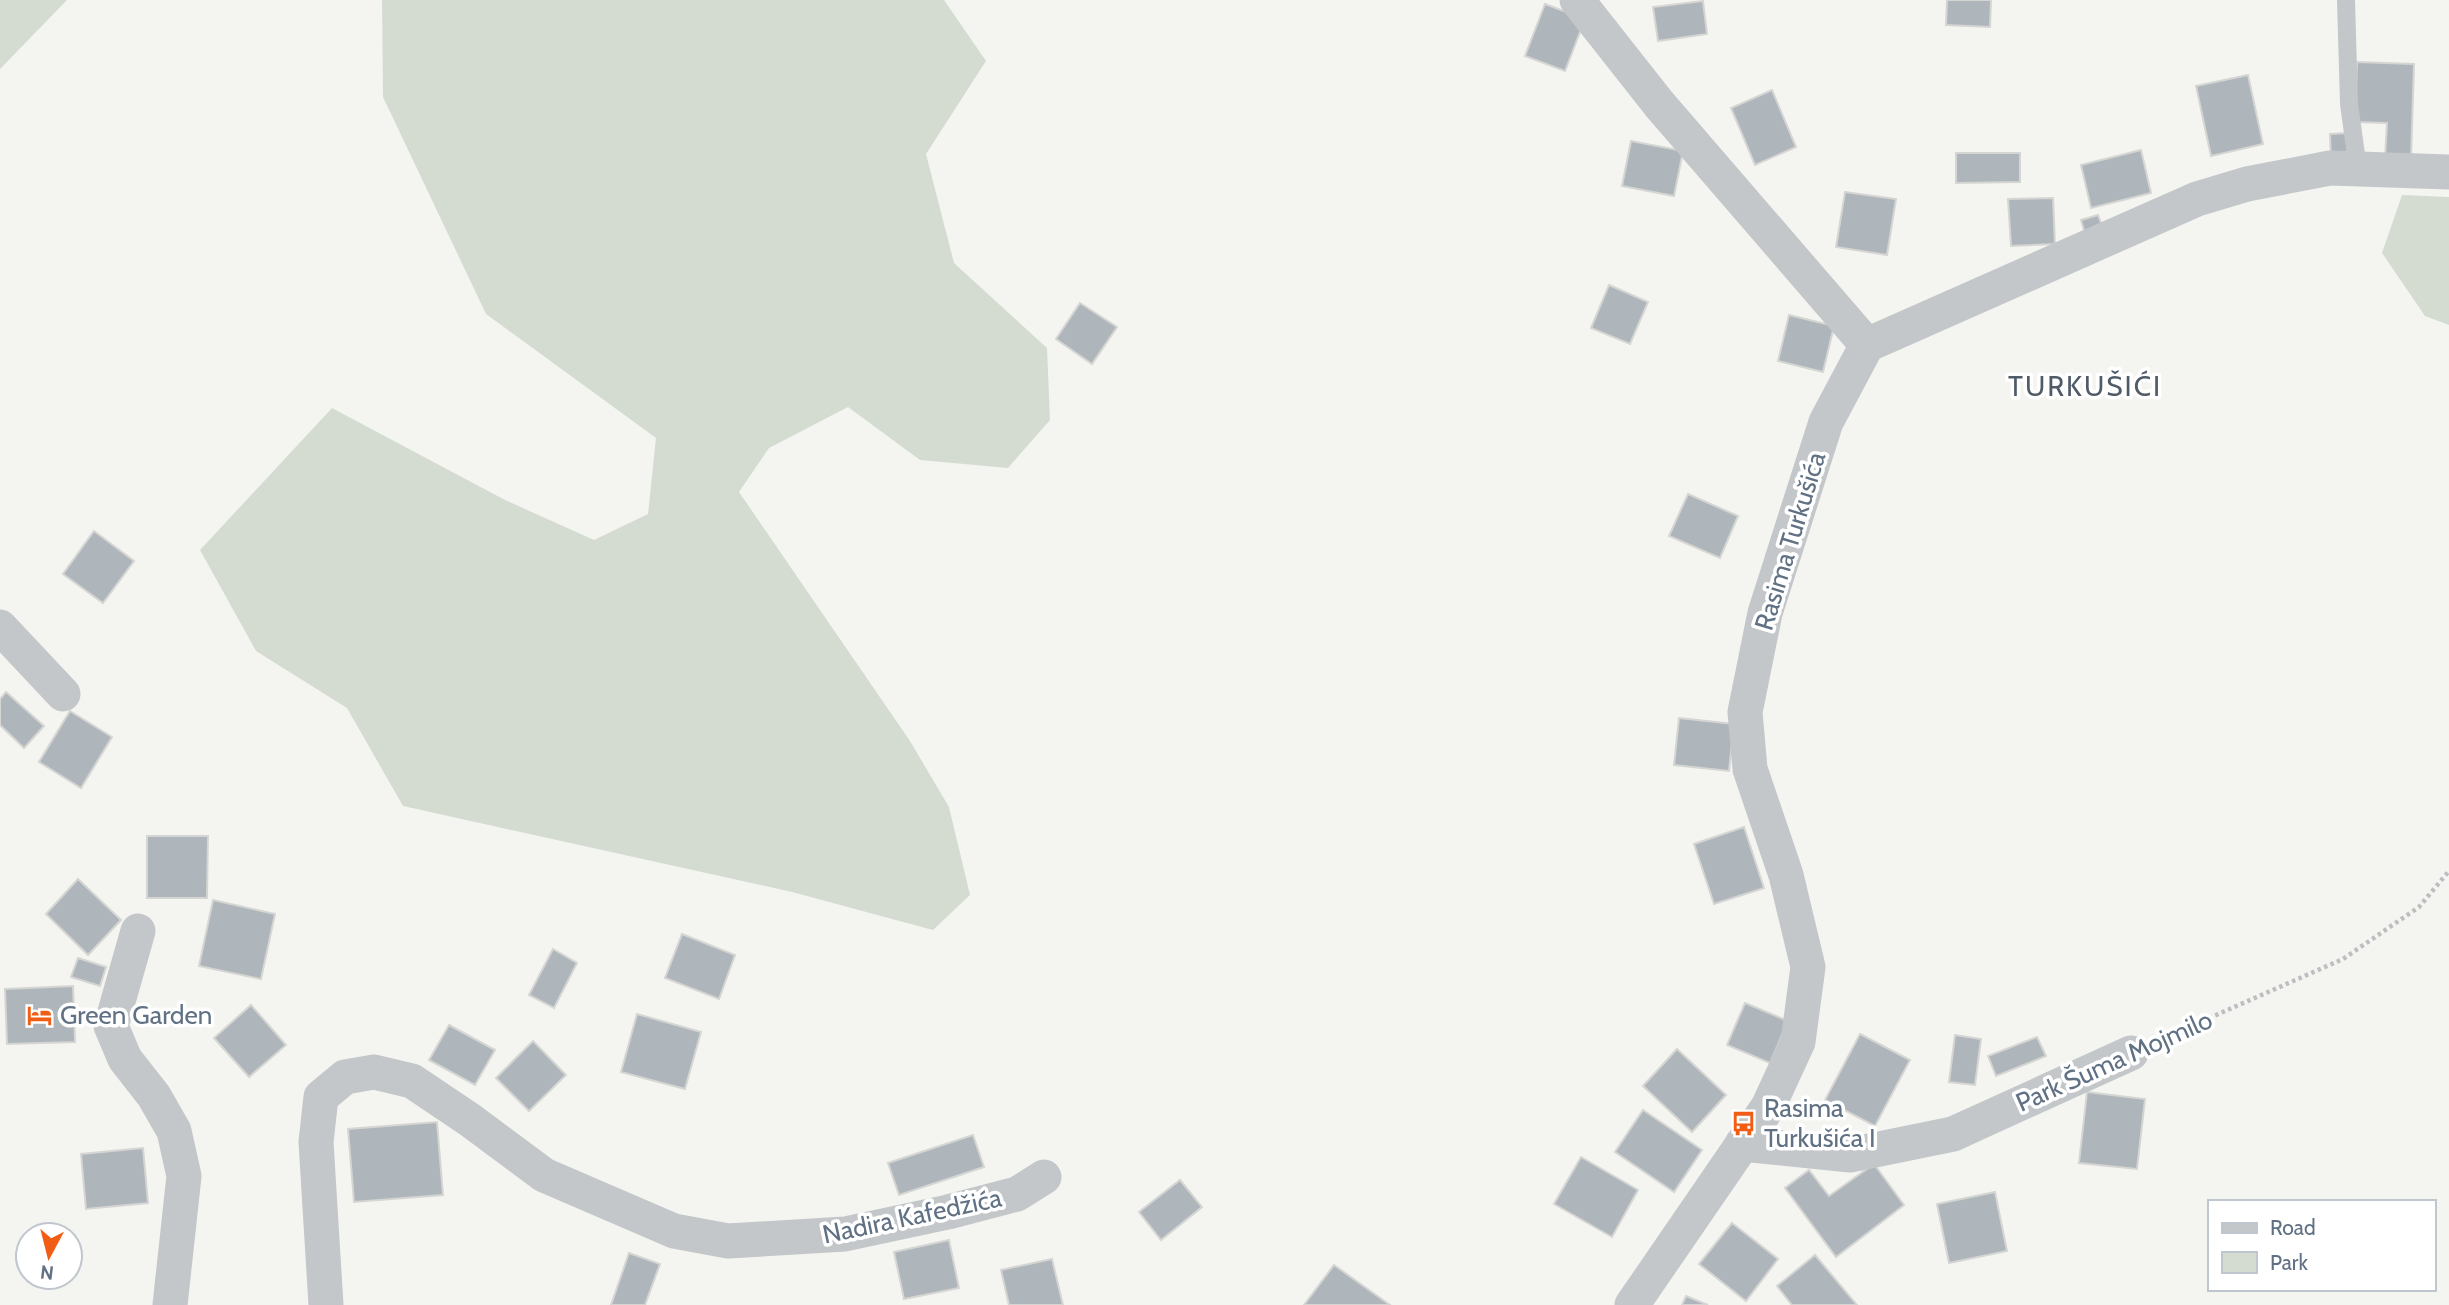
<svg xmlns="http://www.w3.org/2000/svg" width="2449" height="1305" font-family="Cabin,sans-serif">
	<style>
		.green { fill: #d4dcd1 }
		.building { fill: #aeb5bb; stroke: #d5d6d3; stroke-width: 2 }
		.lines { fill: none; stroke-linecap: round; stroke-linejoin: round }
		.path { stroke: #bdbec1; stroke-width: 4.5; stroke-dasharray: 3.5 3.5; stroke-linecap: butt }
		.lane { stroke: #c3c7ca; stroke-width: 18 }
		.street { stroke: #c3c7ca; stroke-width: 35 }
		.labels { text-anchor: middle; stroke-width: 7; stroke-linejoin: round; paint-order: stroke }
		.street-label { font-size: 26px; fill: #617184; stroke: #fff }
		.poi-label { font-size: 26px; fill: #617184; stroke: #fff; text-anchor: start }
		.neighbourhood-label { font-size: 28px; letter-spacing: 2px; fill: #505b68; stroke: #fff }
	</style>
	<rect width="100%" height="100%" fill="#f4f5f0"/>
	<g class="green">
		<path d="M 0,0 L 67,0 L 0,69 Z"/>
		<path d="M 382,0 L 944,0 L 986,61 L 926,154 L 954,263 L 1047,348 L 1050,420 L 1008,468 L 920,460 L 848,407 L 769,448 L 739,492 L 910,741 L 949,807 L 970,895 L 933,930 L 792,892 L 403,806 L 347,708 L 256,651 L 200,550 L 332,408 L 505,500 L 594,540 L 648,514 L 656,438 L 486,314 L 383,97 Z"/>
		<path d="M 2402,195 L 2449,197 L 2449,325 L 2425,316 L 2382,253 Z"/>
	</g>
	<g class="building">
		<path d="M 1947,0 L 1991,0 L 1990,27 L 1946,25 Z"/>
		<path d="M 1703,1 L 1707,34 L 1658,41 L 1653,7 Z"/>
		<path d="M 1545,4 L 1585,19 L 1565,71 L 1525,56 Z"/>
		<path d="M 2357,62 L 2414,64 L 2411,159 L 2385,159 L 2387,123 L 2355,122 Z"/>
		<path d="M 2248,75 L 2263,144 L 2211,156 L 2196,86 Z"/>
		<path d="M 1772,90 L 1796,147 L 1755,165 L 1731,108 Z"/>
		<path d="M 2347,133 L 2348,160 L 2331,161 L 2330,134 Z"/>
		<path d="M 1631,141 L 1683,151 L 1674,196 L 1622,186 Z"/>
		<path d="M 2141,150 L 2151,193 L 2091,208 L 2081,165 Z"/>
		<path d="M 1956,153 L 2020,153 L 2020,182 L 1956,183 Z"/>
		<path d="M 1845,192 L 1896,199 L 1887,255 L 1836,247 Z"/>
		<path d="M 2053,198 L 2055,244 L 2011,246 L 2008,199 Z"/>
		<path d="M 2098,215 L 2104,231 L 2086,237 L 2081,220 Z"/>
		<path d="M 1609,285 L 1648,302 L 1630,344 L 1591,328 Z"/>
		<path d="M 1080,303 L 1117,327 L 1092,364 L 1056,339 Z"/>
		<path d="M 1789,315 L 1834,326 L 1823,372 L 1778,361 Z"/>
		<path d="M 1688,494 L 1738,516 L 1720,558 L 1669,536 Z"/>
		<path d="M 94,531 L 134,561 L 103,603 L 63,574 Z"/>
		<path d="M 6,692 L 44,726 L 24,748 L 0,725 L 0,699 Z"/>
		<path d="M 70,711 L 112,737 L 81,788 L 39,762 Z"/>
		<path d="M 1679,718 L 1734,724 L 1729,771 L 1674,765 Z"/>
		<path d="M 1744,827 L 1764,888 L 1714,904 L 1694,844 Z"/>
		<path d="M 147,836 L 208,836 L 207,898 L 147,898 Z"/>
		<path d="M 78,879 L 121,920 L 88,955 L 46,914 Z"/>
		<path d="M 213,900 L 275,914 L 261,979 L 199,966 Z"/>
		<path d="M 682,934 L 735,955 L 719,999 L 665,978 Z"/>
		<path d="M 553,949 L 577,963 L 554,1008 L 529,995 Z"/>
		<path d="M 78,958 L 106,967 L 100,986 L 71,977 Z"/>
		<path d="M 73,986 L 75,1042 L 7,1044 L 5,989 Z"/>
		<path d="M 1745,1003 L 1788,1021 L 1770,1063 L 1727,1045 Z"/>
		<path d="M 251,1005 L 286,1045 L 249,1077 L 214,1038 Z"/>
		<path d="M 637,1014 L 701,1032 L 685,1089 L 621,1072 Z"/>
		<path d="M 449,1025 L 495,1050 L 475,1085 L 429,1060 Z"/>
		<path d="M 1860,1034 L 1910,1060 L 1875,1126 L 1825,1100 Z"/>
		<path d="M 1955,1035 L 1981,1039 L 1975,1085 L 1949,1082 Z"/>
		<path d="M 2037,1037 L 2046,1056 L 1996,1076 L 1988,1056 Z"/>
		<path d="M 533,1041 L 566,1075 L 529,1111 L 496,1078 Z"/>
		<path d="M 1677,1049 L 1726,1095 L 1692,1132 L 1643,1086 Z"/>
		<path d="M 2087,1092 L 2145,1099 L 2137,1169 L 2079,1163 Z"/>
		<path d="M 1643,1110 L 1702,1150 L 1674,1192 L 1615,1152 Z"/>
		<path d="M 437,1122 L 443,1195 L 354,1202 L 348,1129 Z"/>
		<path d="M 973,1135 L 984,1167 L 899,1195 L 888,1163 Z"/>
		<path d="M 143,1148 L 148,1203 L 86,1209 L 81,1154 Z"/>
		<path d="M 1581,1157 L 1638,1190 L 1612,1237 L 1554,1204 Z"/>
		<path d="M 1874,1164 L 1904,1205 L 1836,1257 L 1785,1188 L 1809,1170 L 1829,1196 Z"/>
		<path d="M 1180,1180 L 1202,1207 L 1161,1240 L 1139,1212 Z"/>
		<path d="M 1995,1192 L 2007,1251 L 1949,1263 L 1937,1204 Z"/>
		<path d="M 1732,1223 L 1778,1259 L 1746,1301 L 1699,1264 Z"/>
		<path d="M 949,1240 L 959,1288 L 904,1299 L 894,1252 Z"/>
		<path d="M 629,1253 L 660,1264 L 645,1305 L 611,1305 Z"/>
		<path d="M 1815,1255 L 1857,1305 L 1792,1305 L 1777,1286 Z"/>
		<path d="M 1052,1259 L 1063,1305 L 1009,1305 L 1001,1270 Z"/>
		<path d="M 1334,1265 L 1390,1305 L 1304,1305 Z"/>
		<path d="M 1686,1296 L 1708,1305 L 1682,1305 Z"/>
	</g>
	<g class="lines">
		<path class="path" d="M 2164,1038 L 2343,959 L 2419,907 L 2449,871"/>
		<path class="lane" d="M 2346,0 L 2349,104 L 2358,169"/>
		<g class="street">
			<path d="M 1577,0 L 1659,104 L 1867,345"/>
			<path d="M 0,627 L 63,694"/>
			<path d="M 138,931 L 111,1026 L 125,1059 L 154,1096 L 174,1131 L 184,1176 L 170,1305"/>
			<path d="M 1742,1144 L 1850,1155 L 1953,1134 L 2131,1053"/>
			<path d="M 326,1305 L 316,1142 L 321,1097 L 345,1077 L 374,1072 L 412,1081 L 470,1120 L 544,1175 L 674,1231 L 728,1241 L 845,1234 L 948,1212 L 1017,1194 L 1044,1177"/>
			<path d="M 1632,1305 L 1768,1107 L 1798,1042 L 1808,967 L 1786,875 L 1750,769 L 1745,712 L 1765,613 L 1826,422 L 1867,345 L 2197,199 L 2247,184 L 2330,168 L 2449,172"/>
		</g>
	</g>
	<defs>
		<symbol id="hotel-bare" viewBox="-9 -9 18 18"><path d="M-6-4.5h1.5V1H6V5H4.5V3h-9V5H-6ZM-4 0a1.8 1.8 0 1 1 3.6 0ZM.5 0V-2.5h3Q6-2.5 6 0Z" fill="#f15d14" stroke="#fff" stroke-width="2.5" paint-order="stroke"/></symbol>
		<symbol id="bus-bare" viewBox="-9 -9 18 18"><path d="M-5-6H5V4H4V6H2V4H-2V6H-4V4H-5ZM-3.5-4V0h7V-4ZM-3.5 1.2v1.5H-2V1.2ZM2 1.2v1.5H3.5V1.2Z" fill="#f15d14" stroke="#fff" stroke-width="2.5" paint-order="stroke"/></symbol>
	</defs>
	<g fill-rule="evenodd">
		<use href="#hotel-bare" x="22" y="998" width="35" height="35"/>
		<use href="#bus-bare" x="1726" y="1106" width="35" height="35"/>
	</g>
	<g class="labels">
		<g class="street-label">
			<text transform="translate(1790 541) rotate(-73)" y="9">Rasima Turkušića</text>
			<text transform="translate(2114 1061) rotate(-24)" y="9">Park Šuma Mojmilo</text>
			<text transform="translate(912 1216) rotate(-12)" y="9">Nadira Kafedžića</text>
		</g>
		<g class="poi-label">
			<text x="60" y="1024">Green Garden</text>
			<text x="1764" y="1117">Rasima<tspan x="1764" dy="30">Turkušića I</tspan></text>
		</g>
		<g class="neighbourhood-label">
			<text x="2085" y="396">TURKUŠIĆI</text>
		</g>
	</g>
	<rect x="2208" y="1200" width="228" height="91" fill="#ffffff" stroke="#c0c6ce" stroke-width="2"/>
	<rect x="2222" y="1223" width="35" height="10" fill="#c3c7ca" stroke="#c0c6ce" stroke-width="2"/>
	<text x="2270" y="1235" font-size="21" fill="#617184">Road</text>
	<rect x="2222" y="1252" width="35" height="21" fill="#d4dcd1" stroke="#c0c6ce" stroke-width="2"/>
	<text x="2270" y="1270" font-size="21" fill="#617184">Park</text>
	<g transform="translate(49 1256) rotate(187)"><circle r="33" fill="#ffffff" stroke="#c0c6ce" stroke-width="2"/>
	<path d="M0-5L12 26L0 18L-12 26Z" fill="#f15d14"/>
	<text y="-10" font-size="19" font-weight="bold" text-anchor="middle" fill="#617184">N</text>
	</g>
</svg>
